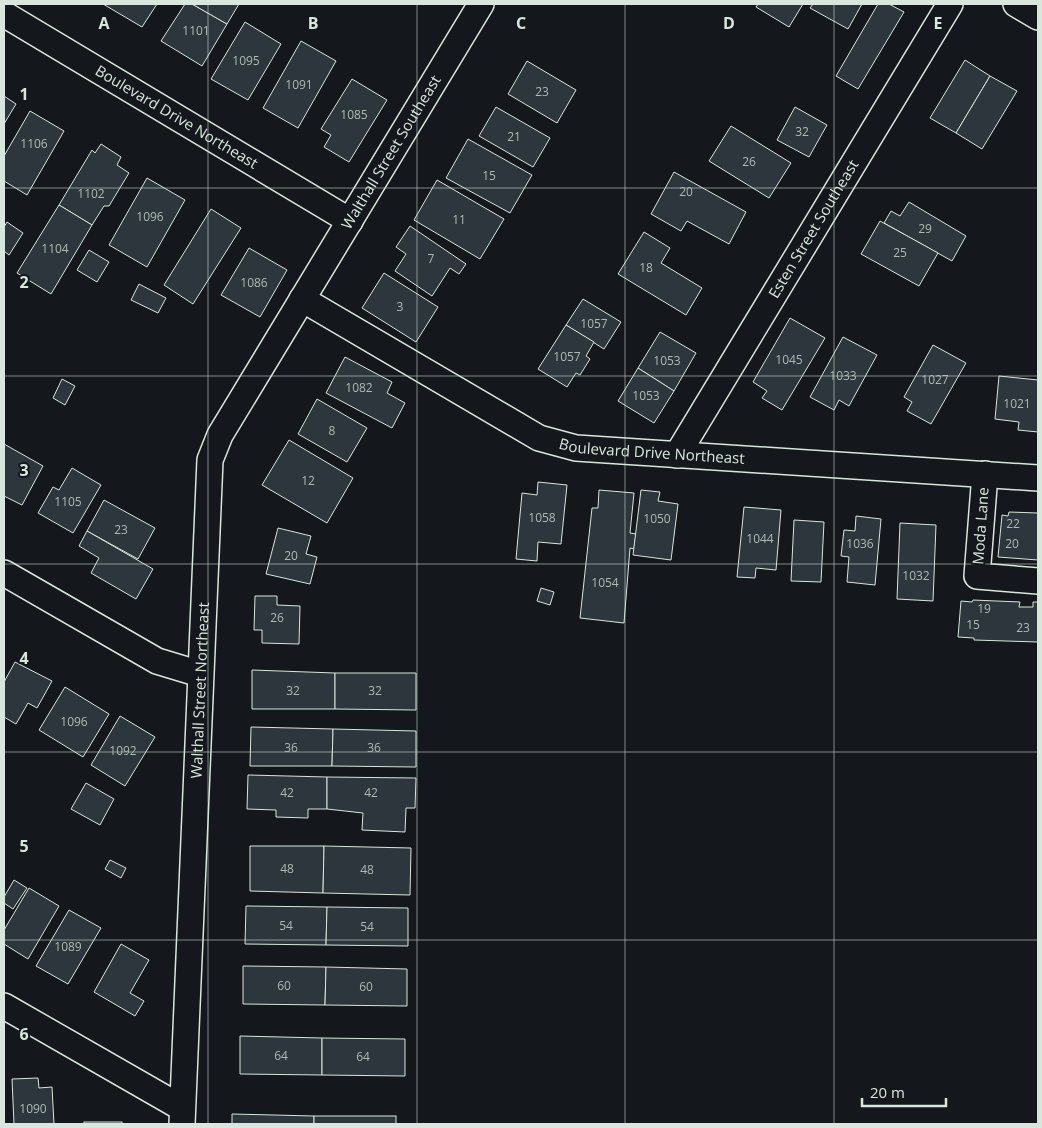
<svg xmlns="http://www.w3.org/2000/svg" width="1042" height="1128" font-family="'Open Sans',sans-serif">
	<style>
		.building { fill: #2c363c; stroke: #d8e6dc }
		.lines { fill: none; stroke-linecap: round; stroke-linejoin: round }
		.street-casing { stroke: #d8e6dc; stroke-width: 28 }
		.street { stroke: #14181c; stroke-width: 25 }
		.grid { fill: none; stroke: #d8e6dc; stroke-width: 1; stroke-opacity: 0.55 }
		.labels { text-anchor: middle; stroke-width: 4; stroke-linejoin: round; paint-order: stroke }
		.number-label { font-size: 12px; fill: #adbab4 }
		.street-label { font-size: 15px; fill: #d8e6dc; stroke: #14181c }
		.grid-label { font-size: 16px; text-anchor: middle; font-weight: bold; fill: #d8e6dc; stroke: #14181c; stroke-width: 4; stroke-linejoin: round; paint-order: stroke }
	</style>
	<rect width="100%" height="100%" fill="#14181c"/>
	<g class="building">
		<path d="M 103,4 L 157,4 L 142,27 Z"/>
		<path d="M 185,4 L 192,4 L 227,24 L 202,66 L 161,41 Z"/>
		<path d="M 192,4 L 239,4 L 227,24 Z"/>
		<path d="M 758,4 L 803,4 L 789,27 L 756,7 Z"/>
		<path d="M 813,4 L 862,4 L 848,29 L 810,8 Z"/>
		<path d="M 878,4 L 889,4 L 904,12 L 858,89 L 836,76 Z"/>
		<path d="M 245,22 L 281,44 L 248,100 L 211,79 Z"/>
		<path d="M 301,41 L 336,61 L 298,128 L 263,108 Z"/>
		<path d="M 965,60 L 990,76 L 956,133 L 930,118 Z"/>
		<path d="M 527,61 L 576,90 L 557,123 L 508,94 Z"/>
		<path d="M 990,76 L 1017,91 L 982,149 L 956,133 Z"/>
		<path d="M 352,79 L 387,100 L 349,162 L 324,147 L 331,135 L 321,129 Z"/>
		<path d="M 4,96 L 16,104 L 4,124 Z"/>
		<path d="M 496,107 L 550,138 L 533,167 L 479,136 Z"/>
		<path d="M 795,107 L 827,125 L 809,157 L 777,140 Z"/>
		<path d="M 30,111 L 64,131 L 27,195 L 4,181 L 4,156 Z"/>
		<path d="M 731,126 L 791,163 L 769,198 L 709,161 Z"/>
		<path d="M 468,139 L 532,175 L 510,213 L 446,178 Z"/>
		<path d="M 101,144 L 121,157 L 117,165 L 129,173 L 109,206 L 104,206 L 92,225 L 59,205 L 92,150 L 95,153 Z"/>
		<path d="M 674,172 L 746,212 L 729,244 L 687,221 L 681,231 L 651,214 Z"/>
		<path d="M 147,178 L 185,200 L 147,267 L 109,245 Z"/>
		<path d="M 437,180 L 504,219 L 480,259 L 414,220 Z"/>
		<path d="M 909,202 L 966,236 L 952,261 L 884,223 L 891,211 L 900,216 Z"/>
		<path d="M 59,205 L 92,225 L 51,294 L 17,273 Z"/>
		<path d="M 211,209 L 241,228 L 193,304 L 164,285 Z"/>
		<path d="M 880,221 L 938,253 L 919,286 L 861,254 Z"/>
		<path d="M 7,222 L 23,233 L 9,255 L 4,251 L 4,227 Z"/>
		<path d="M 410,226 L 466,264 L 459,274 L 450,268 L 432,296 L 395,271 L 406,254 L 396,247 Z"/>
		<path d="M 644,232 L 670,248 L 661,263 L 702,288 L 686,315 L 618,274 Z"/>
		<path d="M 249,248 L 287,270 L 260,317 L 221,295 Z"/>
		<path d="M 89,250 L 109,262 L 97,282 L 77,270 Z"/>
		<path d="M 384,273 L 438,307 L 416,342 L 362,308 Z"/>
		<path d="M 139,284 L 166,298 L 158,313 L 131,300 Z"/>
		<path d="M 583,299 L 621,322 L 604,349 L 566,325 Z"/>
		<path d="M 790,318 L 825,338 L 782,410 L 762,398 L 767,391 L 753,382 Z"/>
		<path d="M 566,325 L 594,342 L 586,356 L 590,359 L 580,375 L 576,373 L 567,387 L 538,369 Z"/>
		<path d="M 660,332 L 696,353 L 674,391 L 638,368 Z"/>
		<path d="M 843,337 L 877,355 L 849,406 L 839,400 L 834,410 L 810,397 Z"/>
		<path d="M 933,345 L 966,363 L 931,424 L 907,411 L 912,402 L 904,397 Z"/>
		<path d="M 345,357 L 392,382 L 387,393 L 405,403 L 392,428 L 326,393 Z"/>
		<path d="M 638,368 L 674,391 L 654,423 L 618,401 Z"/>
		<path d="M 999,376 L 1038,380 L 1038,432 L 1018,430 L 1019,422 L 995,419 Z"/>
		<path d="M 62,379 L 75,386 L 65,405 L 53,398 Z"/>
		<path d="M 317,399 L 367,428 L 347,462 L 298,434 Z"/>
		<path d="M 289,440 L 353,478 L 327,523 L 262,485 Z"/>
		<path d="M 4,444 L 43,466 L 22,505 L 4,496 Z"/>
		<path d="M 72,468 L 101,485 L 73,533 L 38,513 L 53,487 L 59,490 Z"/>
		<path d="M 538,482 L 567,485 L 561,544 L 538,542 L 537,561 L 516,559 L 522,493 L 537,495 Z"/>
		<path d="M 599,490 L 634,493 L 630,533 L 636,534 L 634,549 L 630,548 L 624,623 L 580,618 L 592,508 L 598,508 Z"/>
		<path d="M 641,490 L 660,492 L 658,501 L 678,504 L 671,560 L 633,555 Z"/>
		<path d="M 104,500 L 155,528 L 138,559 L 87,531 Z"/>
		<path d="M 744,507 L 781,510 L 776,570 L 756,568 L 755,578 L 737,577 Z"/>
		<path d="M 1009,512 L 1038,513 L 1038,560 L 998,557 L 1002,515 L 1008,516 Z"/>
		<path d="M 856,516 L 881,519 L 875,585 L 847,582 L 849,557 L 841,556 L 844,530 L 855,531 Z"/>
		<path d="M 794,520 L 824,522 L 821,582 L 791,581 Z"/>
		<path d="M 900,523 L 936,525 L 933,601 L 897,599 Z"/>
		<path d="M 278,528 L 311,536 L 306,554 L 317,557 L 310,584 L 266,574 Z"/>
		<path d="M 87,531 L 153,569 L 136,599 L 91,573 L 99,558 L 79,546 Z"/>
		<path d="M 541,588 L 554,592 L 550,605 L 537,601 Z"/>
		<path d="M 255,596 L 277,596 L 277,605 L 300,606 L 299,644 L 262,643 L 262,630 L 254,630 Z"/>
		<path d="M 973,600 L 1020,602 L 1019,607 L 1033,607 L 1033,602 L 1038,602 L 1038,642 L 974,640 L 974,638 L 958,637 L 961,601 L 972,602 Z"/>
		<path d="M 15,662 L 52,681 L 37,708 L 28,703 L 16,724 L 4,717 L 4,682 Z"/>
		<path d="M 252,670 L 335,673 L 335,709 L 252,709 Z"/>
		<path d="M 335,673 L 416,673 L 416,710 L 335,709 Z"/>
		<path d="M 65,687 L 109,714 L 83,757 L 39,730 Z"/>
		<path d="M 120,716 L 155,737 L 125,786 L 91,765 Z"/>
		<path d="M 251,727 L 333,729 L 332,766 L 250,766 Z"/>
		<path d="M 333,729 L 416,731 L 416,767 L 332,766 Z"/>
		<path d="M 248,775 L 327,777 L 327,809 L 308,809 L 308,818 L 276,817 L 276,810 L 247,809 Z"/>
		<path d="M 327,777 L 416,778 L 415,808 L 406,808 L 405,832 L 362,830 L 363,813 L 327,809 Z"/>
		<path d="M 86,783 L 114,799 L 100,825 L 71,809 Z"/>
		<path d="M 250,846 L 324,846 L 323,893 L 250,891 Z"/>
		<path d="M 324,846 L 411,848 L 410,895 L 323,893 Z"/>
		<path d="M 110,860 L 126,868 L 121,878 L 105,869 Z"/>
		<path d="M 14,880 L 27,888 L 13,909 L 4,903 L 4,897 Z"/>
		<path d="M 29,888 L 59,906 L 28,959 L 4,944 L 4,930 Z"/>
		<path d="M 246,906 L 327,907 L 326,945 L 245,944 Z"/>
		<path d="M 327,907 L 408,908 L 408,946 L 326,945 Z"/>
		<path d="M 69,910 L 101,928 L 68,984 L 36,966 Z"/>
		<path d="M 121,944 L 149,960 L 130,993 L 144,1001 L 135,1016 L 94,992 Z"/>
		<path d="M 243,966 L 326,967 L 325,1005 L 243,1004 Z"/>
		<path d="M 326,967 L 407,969 L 407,1006 L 325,1005 Z"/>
		<path d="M 240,1036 L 322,1038 L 322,1075 L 240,1074 Z"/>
		<path d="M 322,1038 L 405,1039 L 405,1076 L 322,1075 Z"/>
		<path d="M 38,1078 L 39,1088 L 52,1087 L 54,1124 L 14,1124 L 12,1079 Z"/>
		<path d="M 232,1114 L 314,1116 L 314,1124 L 232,1124 Z"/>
		<rect x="314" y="1116" width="82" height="8"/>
		<rect x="84" y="1122" width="38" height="2"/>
	</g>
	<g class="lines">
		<defs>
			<g id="street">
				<path d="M 1016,4 L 1038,17"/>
				<path id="s1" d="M 4,14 L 350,221"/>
				<path id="s2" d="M 302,299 L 539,438 L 576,448 L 1038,478"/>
				<path id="s3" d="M 677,455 L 950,4"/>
				<path d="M 985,474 L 977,576 L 1038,581"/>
				<path d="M 4,573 L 157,661 L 200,674"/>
				<path d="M 4,1006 L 182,1108"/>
				<path id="s4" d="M 182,1124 L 210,460 L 220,435 L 481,4"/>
			</g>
		</defs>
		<use href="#street" class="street-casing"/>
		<use href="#street" class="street"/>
	</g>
	<path class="grid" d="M 208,4 L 208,1124M 417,4 L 417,1124M 625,4 L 625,1124M 834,4 L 834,1124M 4,188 L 1038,188M 4,376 L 1038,376M 4,564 L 1038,564M 4,752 L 1038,752M 4,940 L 1038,940"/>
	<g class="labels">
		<g class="number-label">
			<text x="196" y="35">1101</text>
			<text x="246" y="65">1095</text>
			<text x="299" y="89">1091</text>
			<text x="542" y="96">23</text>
			<text x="354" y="119">1085</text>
			<text x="802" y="136">32</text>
			<text x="514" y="141">21</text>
			<text x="34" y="148">1106</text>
			<text x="749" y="166">26</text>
			<text x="489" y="180">15</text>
			<text x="686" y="196">20</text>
			<text x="91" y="198">1102</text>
			<text x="150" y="221">1096</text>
			<text x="459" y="224">11</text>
			<text x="925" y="233">29</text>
			<text x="55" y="253">1104</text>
			<text x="900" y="257">25</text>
			<text x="431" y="263">7</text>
			<text x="646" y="272">18</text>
			<text x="254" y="287">1086</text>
			<text x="400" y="311">3</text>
			<text x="594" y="328">1057</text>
			<text x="567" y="361">1057</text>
			<text x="789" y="364">1045</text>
			<text x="667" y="365">1053</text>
			<text x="843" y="380">1033</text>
			<text x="935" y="384">1027</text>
			<text x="359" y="392">1082</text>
			<text x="646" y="400">1053</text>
			<text x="1017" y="408">1021</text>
			<text x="332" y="435">8</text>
			<text x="308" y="485">12</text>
			<text x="68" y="506">1105</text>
			<text x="542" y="522">1058</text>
			<text x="657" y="523">1050</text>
			<text x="1013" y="528">22</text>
			<text x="121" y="534">23</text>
			<text x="760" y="543">1044</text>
			<text x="860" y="548">1036</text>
			<text x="1012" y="548">20</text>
			<text x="291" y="560">20</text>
			<text x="916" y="580">1032</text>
			<text x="605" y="587">1054</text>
			<text x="984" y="613">19</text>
			<text x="277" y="622">26</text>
			<text x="973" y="629">15</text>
			<text x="1023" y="632">23</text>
			<text x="293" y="695">32</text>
			<text x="375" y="695">32</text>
			<text x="74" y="726">1096</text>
			<text x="291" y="752">36</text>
			<text x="374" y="752">36</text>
			<text x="123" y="755">1092</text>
			<text x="287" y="797">42</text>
			<text x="371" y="797">42</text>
			<text x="287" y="873">48</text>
			<text x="367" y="874">48</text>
			<text x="286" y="930">54</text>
			<text x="367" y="931">54</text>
			<text x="68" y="951">1089</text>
			<text x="284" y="990">60</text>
			<text x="366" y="991">60</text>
			<text x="281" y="1060">64</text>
			<text x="363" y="1061">64</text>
			<text x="33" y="1113">1090</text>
		</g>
		<g class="street-label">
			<text dy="5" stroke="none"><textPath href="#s1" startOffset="201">Boulevard Drive Northeast</textPath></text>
			<text dy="5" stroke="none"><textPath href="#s4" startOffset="1022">Walthall Street Southeast</textPath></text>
			<text dy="5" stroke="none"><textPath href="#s3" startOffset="264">Esten Street Southeast</textPath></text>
			<text dy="5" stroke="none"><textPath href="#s2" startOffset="389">Boulevard Drive Northeast</textPath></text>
			<text transform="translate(981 526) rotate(-86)" y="5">Moda Lane</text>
			<text dy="5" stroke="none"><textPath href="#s4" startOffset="434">Walthall Street Northeast</textPath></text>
		</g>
	</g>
	<g class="grid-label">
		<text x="104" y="29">A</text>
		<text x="313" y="29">B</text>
		<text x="521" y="29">C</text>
		<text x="729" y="29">D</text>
		<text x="938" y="29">E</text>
		<text x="24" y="100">1</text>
		<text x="24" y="288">2</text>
		<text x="24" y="476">3</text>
		<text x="24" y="664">4</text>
		<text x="24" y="852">5</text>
		<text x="24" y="1040">6</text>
	</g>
	<rect width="1042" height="1128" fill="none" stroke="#d8e6dc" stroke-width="10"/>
	<path d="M862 1098v8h84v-8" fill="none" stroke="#d8e6dc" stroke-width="2.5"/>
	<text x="870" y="1098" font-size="15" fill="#d8e6dc" stroke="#14181c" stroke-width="4" paint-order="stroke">20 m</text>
</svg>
